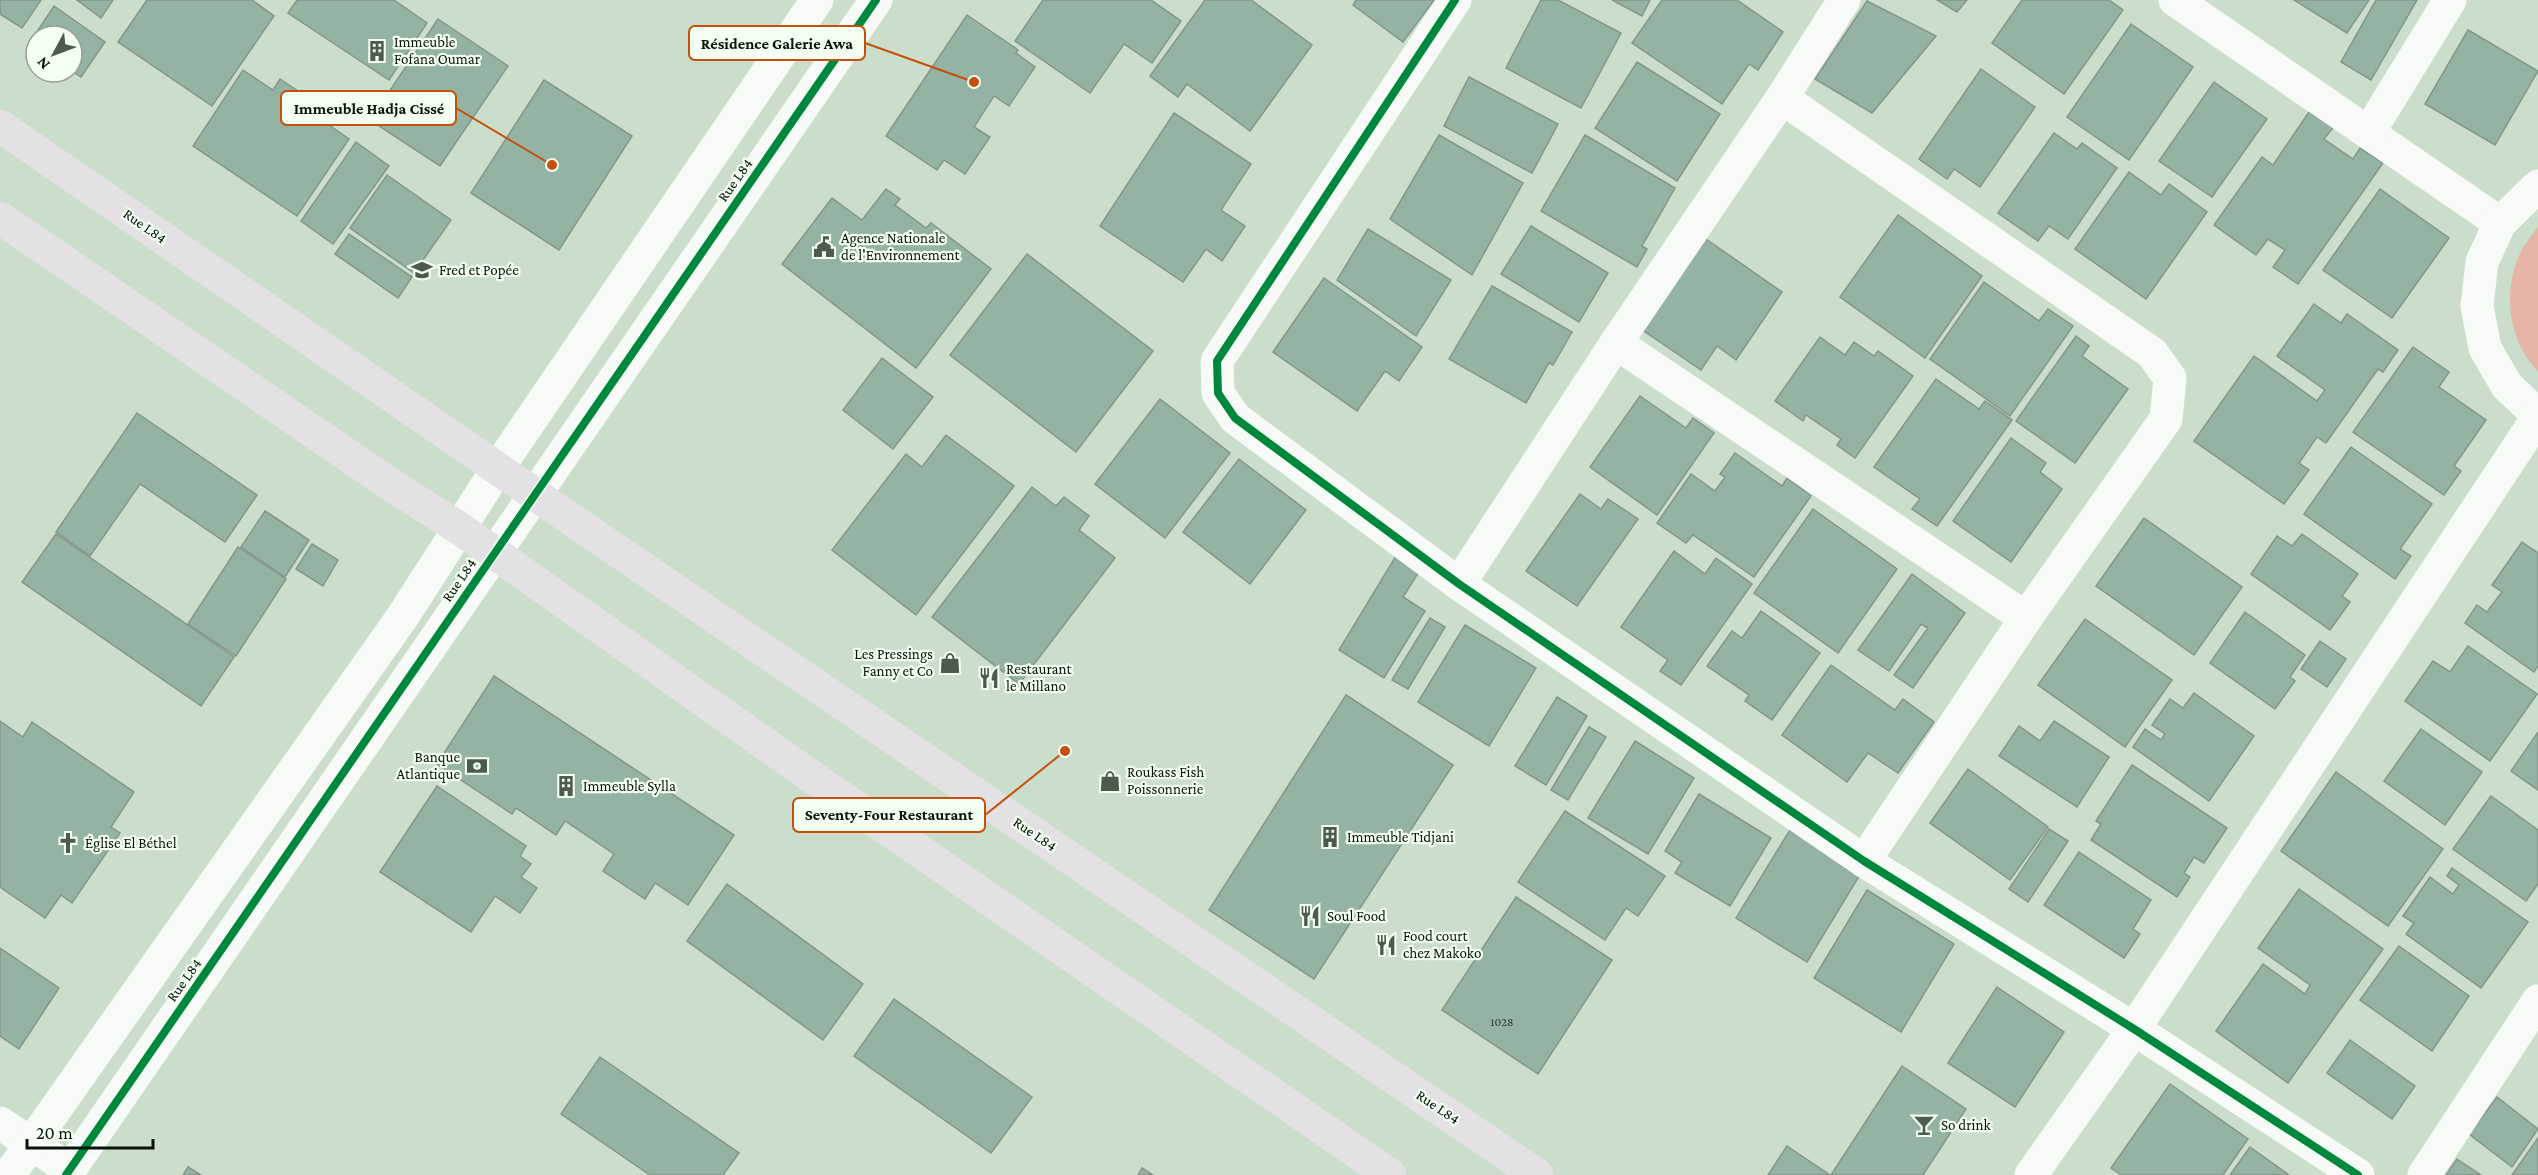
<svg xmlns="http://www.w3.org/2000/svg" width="2538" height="1175" font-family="'Crimson Pro',serif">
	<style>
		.green { fill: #e6b5a7 }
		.building { fill: #95b3a3; stroke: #84968a; stroke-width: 1.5 }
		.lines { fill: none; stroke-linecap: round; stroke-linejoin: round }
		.minor { stroke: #f7faf7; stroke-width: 33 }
		.major { stroke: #e3e1e3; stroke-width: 33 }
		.cycleway-casing { stroke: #f4fff4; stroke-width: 11 }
		.cycleway { stroke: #00873e; stroke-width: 8 }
		.labels { text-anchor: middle; stroke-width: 4.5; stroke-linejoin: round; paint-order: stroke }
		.number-label { font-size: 12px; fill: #2a3c30 }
		.poi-label { font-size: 15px; fill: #071409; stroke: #f4fff4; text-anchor: start }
		.street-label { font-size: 15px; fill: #071409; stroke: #f4fff4 }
		.leader { fill: none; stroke: #c64f0c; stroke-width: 2 }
		.callout-dot { fill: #c64f0c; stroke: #f4fff4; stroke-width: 2 }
		.callout { fill: #f4fff4; stroke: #c64f0c; stroke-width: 2 }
		.callout-label { font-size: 16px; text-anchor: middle; font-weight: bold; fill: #071409 }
	</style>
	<rect width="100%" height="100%" fill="#cadecb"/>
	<path class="green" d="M 2538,227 L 2538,371 C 2509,342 2503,296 2518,258 C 2522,247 2531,237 2538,227 Z"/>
	<g class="building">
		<path d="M 0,0 L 41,0 L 22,28 L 0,14 Z"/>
		<path d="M 77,0 L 113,0 L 101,18 Z"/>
		<path d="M 147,0 L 252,0 L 274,16 L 212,106 L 118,42 Z"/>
		<path d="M 297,0 L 394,0 L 427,23 L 389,80 L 288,13 Z"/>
		<path d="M 1043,0 L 1151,0 L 1181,21 L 1152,63 L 1124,44 L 1090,93 L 1015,41 Z"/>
		<path d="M 1205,0 L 1251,0 L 1312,45 L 1250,131 L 1187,84 L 1178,97 L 1150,76 Z"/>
		<path d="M 1356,0 L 1434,0 L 1403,42 L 1353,5 Z"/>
		<path d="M 1541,0 L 1558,0 L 1621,33 L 1581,108 L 1506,68 Z"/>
		<path d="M 1612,0 L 1650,0 L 1642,16 Z"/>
		<path d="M 1662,0 L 1737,0 L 1783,32 L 1758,70 L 1749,64 L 1722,104 L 1632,43 Z"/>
		<path d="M 1937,0 L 1967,0 L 1957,12 Z"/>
		<path d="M 2022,0 L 2109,0 L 2123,10 L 2064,94 L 1992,43 Z"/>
		<path d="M 2294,0 L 2369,0 L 2347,33 Z"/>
		<path d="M 2376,0 L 2417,0 L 2371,80 L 2341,62 Z"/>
		<path d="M 1867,1 L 1936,36 L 1872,113 L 1815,79 Z"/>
		<path d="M 54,6 L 105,42 L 81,77 L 72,71 L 72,36 L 36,36 L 36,46 L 30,42 Z"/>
		<path d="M 967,15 L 1018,50 L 1016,53 L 1035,67 L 1009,106 L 994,96 L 974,127 L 990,137 L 965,174 L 944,160 L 937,170 L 886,136 Z"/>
		<path d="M 438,19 L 508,66 L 440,166 L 370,120 Z"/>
		<path d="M 2131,24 L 2193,67 L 2129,160 L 2067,117 Z"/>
		<path d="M 2468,30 L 2538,71 L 2495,145 L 2425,104 Z"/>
		<path d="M 1637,62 L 1720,114 L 1677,181 L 1595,128 Z"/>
		<path d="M 1981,69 L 2035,107 L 1980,187 L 1954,169 L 1947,179 L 1919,159 Z"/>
		<path d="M 243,70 L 273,90 L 280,79 L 328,111 L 322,120 L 349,139 L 297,216 L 193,146 Z"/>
		<path d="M 1469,77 L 1558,124 L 1532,173 L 1444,126 Z"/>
		<path d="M 544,80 L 632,136 L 559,250 L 471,193 Z"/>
		<path d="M 2214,82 L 2267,119 L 2212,197 L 2159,161 Z"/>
		<path d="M 2309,112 L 2333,128 L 2324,139 L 2353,159 L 2360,148 L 2383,163 L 2298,284 L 2273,267 L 2285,250 L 2268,239 L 2256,255 L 2214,225 L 2262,157 L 2273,165 Z"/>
		<path d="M 1174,113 L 1251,164 L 1221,210 L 1245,226 L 1222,261 L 1206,249 L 1183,282 L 1100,226 Z"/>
		<path d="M 2054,133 L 2077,149 L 2082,143 L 2117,168 L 2068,239 L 2049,226 L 2038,241 L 1998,213 Z"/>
		<path d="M 1439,135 L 1523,183 L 1472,275 L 1390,219 Z"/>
		<path d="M 1585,135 L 1675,188 L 1642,246 L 1647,249 L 1637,267 L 1541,211 Z"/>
		<path d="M 356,142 L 389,166 L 333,244 L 301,221 Z"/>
		<path d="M 2129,172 L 2161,195 L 2169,184 L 2207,212 L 2146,299 L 2075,249 Z"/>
		<path d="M 387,175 L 451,220 L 414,273 L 350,228 Z"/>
		<path d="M 886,189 L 900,199 L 895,205 L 926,228 L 931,223 L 991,269 L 916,368 L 782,264 L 832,198 L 862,220 Z"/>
		<path d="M 2380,189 L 2449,238 L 2392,318 L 2323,270 Z"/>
		<path d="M 1898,215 L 1982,276 L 1925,358 L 1840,297 Z"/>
		<path d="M 1531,226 L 1608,273 L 1579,322 L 1501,274 Z"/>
		<path d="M 1368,229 L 1451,280 L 1416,336 L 1337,280 Z"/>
		<path d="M 349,234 L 412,277 L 398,298 L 335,254 Z"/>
		<path d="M 1703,237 L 1782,292 L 1736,360 L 1717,346 L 1701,370 L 1641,329 Z"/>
		<path d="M 1027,254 L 1153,351 L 1076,452 L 950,355 Z"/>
		<path d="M 1324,278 L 1422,347 L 1399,381 L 1385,371 L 1357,411 L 1273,352 Z"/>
		<path d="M 1984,282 L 2039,321 L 2048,309 L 2073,326 L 2010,416 L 1930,359 Z"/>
		<path d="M 1492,286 L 1572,332 L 1553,365 L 1549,363 L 1526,403 L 1449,359 Z"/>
		<path d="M 2314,304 L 2341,323 L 2347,314 L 2398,350 L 2383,372 L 2378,369 L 2326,443 L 2317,437 L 2299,463 L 2309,470 L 2284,504 L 2194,441 L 2254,356 L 2317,401 L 2325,390 L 2277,356 Z"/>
		<path d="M 2076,336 L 2089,346 L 2082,356 L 2128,389 L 2075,463 L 2016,421 Z"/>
		<path d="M 1820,337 L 1845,355 L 1854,342 L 1874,356 L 1878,351 L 1913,376 L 1855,458 L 1837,445 L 1841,439 L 1806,415 L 1803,421 L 1775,401 Z"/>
		<path d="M 2413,347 L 2449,372 L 2439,387 L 2486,420 L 2454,466 L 2461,471 L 2444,495 L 2353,432 Z"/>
		<path d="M 882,358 L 933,397 L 893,449 L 843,410 Z"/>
		<path d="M 1936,379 L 1979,409 L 1985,401 L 2012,420 L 1937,526 L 1912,509 L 1920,499 L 1874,467 Z"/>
		<path d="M 1640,396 L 1686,428 L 1693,418 L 1714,433 L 1657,515 L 1590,467 Z"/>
		<path d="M 1160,399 L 1230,453 L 1165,538 L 1095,484 Z"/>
		<path d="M 137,413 L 257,495 L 225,542 L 140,484 L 90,556 L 56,532 Z"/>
		<path d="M 946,435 L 1014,486 L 916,615 L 832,550 L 906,454 L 922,467 Z"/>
		<path d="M 2011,438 L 2046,463 L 2040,472 L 2062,489 L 2011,562 L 1953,521 Z"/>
		<path d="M 2351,447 L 2432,504 L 2400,549 L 2411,556 L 2395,579 L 2304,514 Z"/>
		<path d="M 1735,453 L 1782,486 L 1787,478 L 1811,496 L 1754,577 L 1693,535 L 1686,543 L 1657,523 L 1691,474 L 1715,491 L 1725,477 L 1720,474 Z"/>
		<path d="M 1239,459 L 1306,510 L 1250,584 L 1183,532 Z"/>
		<path d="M 1032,487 L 1056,506 L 1064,497 L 1089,516 L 1079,530 L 1115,558 L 1019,684 L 932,617 Z"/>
		<path d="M 1580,494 L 1601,509 L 1608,499 L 1638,519 L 1577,606 L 1526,571 Z"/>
		<path d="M 1813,509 L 1897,569 L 1838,653 L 1754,593 Z"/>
		<path d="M 265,511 L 309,540 L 285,577 L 241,547 Z"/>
		<path d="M 2144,518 L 2242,587 L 2194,655 L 2096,586 Z"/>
		<path d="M 56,534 L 234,657 L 201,706 L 22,582 Z"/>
		<path d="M 2302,534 L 2358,574 L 2342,596 L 2350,602 L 2330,630 L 2251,574 L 2277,536 L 2292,546 Z"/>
		<path d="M 2522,542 L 2538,553 L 2538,666 L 2534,672 L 2465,623 L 2477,605 L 2487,612 L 2502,592 L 2492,585 Z"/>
		<path d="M 312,544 L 338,560 L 323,586 L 296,569 Z"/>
		<path d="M 238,547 L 286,579 L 236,656 L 188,624 Z"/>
		<path d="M 1674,551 L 1705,574 L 1716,558 L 1752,584 L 1681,685 L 1660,671 L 1668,660 L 1621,627 Z"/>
		<path d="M 1396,556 L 1420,570 L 1403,597 L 1425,611 L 1384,678 L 1339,650 Z"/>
		<path d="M 1912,574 L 1965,613 L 1913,688 L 1894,675 L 1928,628 L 1921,624 L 1889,671 L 1858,650 Z"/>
		<path d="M 1761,611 L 1820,653 L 1772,720 L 1745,701 L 1749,695 L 1707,666 L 1732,631 L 1742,638 Z"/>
		<path d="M 2245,612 L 2305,655 L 2290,677 L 2295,681 L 2275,709 L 2210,663 Z"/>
		<path d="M 1430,618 L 1445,627 L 1408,689 L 1392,680 Z"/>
		<path d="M 2085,619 L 2172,680 L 2125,747 L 2038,685 Z"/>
		<path d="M 1465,625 L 1536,668 L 1489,746 L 1418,702 Z"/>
		<path d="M 2320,641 L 2346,659 L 2327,687 L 2301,669 Z"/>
		<path d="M 2468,646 L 2537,694 L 2490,761 L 2405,701 L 2433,661 L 2450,672 Z"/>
		<path d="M 1831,665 L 1895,710 L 1903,699 L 1934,722 L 1898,773 L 1868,753 L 1847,782 L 1782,735 Z"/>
		<path d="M 494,676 L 734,835 L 688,905 L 655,883 L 645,899 L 603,871 L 614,854 L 565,821 L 556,835 L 516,808 L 512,814 L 437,764 Z"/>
		<path d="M 2194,693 L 2254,736 L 2209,801 L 2133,747 L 2145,729 L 2161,740 L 2165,734 L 2152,725 L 2170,699 L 2183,708 Z"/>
		<path d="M 1346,695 L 1453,765 L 1314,979 L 1209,910 Z"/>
		<path d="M 1557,697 L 1587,716 L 1546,785 L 1515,766 Z"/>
		<path d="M 0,721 L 23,737 L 32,722 L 134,792 L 111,827 L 120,833 L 72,903 L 61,895 L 45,918 L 0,887 Z"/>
		<path d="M 2054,721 L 2109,757 L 2077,807 L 1999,756 L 2019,726 L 2040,741 Z"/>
		<path d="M 1589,727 L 1606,737 L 1568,800 L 1551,790 Z"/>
		<path d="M 2421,729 L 2482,772 L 2445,825 L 2384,781 Z"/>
		<path d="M 2538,732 L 2538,790 L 2511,771 Z"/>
		<path d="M 1635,741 L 1694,778 L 1648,854 L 1588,818 Z"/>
		<path d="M 2132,765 L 2227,828 L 2204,863 L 2194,857 L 2184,873 L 2190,877 L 2177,897 L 2091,840 L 2101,824 L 2096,821 Z"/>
		<path d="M 1968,769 L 2048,827 L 2010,880 L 1930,823 Z"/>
		<path d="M 2336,772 L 2443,849 L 2388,926 L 2281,851 Z"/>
		<path d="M 437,786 L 526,846 L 520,856 L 531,864 L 521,877 L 537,888 L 520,913 L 495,896 L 471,932 L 380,872 Z"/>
		<path d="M 1699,794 L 1771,838 L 1730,906 L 1675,873 L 1682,862 L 1665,851 Z"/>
		<path d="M 2491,796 L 2538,830 L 2538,884 L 2526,901 L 2453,849 Z"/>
		<path d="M 1565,811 L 1665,876 L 1638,916 L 1626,908 L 1605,940 L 1518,882 Z"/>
		<path d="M 2049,829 L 2068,841 L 2028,902 L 2009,889 Z"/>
		<path d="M 1790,830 L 1861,873 L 1807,962 L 1736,918 Z"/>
		<path d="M 2079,852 L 2151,900 L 2133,929 L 2140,934 L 2124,958 L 2044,905 Z"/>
		<path d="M 2452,868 L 2528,922 L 2481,988 L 2406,934 L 2414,923 L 2403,916 L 2430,877 L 2453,894 L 2459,885 L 2447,876 Z"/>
		<path d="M 727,884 L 863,984 L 823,1040 L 687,941 Z"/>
		<path d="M 2299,889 L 2383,949 L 2288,1083 L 2216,1031 L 2263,964 L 2305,994 L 2310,985 L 2258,948 Z"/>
		<path d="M 1867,890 L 1954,944 L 1901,1032 L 1814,978 Z"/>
		<path d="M 1516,897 L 1612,960 L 1538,1074 L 1442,1010 Z"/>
		<path d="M 2399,946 L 2469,996 L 2432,1051 L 2360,1000 Z"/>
		<path d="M 0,948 L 59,988 L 19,1049 L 0,1036 Z"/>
		<path d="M 1997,987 L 2064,1032 L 2015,1107 L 1948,1063 Z"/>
		<path d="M 894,999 L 1032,1097 L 991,1153 L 854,1056 Z"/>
		<path d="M 2350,1040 L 2415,1086 L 2392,1119 L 2327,1073 Z"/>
		<path d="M 600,1057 L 739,1153 L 723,1175 L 650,1175 L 561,1114 Z"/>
		<path d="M 1902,1066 L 1966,1109 L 1923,1175 L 1831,1175 Z"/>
		<path d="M 2170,1084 L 2248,1139 L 2223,1175 L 2121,1175 L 2111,1168 Z"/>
		<path d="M 2497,1097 L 2538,1129 L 2512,1167 L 2469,1134 Z"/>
		<path d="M 2538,1138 L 2538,1175 L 2512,1175 Z"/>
		<path d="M 1787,1146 L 1830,1175 L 1768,1175 Z"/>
		<path d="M 2250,1147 L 2289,1175 L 2230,1175 Z"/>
		<path d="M 2457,1159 L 2481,1175 L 2446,1175 Z"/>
		<path d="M 188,1167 L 201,1175 L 183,1175 Z"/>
		<path d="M 1142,1168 L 1153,1175 L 1138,1175 Z"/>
	</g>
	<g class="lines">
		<g class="minor">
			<path d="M 1455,0 L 1217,361 L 1218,393 L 1235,418 L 1459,584 L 1864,861 L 2134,1029 L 2358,1175"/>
			<path d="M 2175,0 L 2500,223"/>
			<path d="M 1782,98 L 2152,353 L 2170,378 L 2166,419 L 2026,618 L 1864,861"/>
			<path d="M 2369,132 L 2450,0"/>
			<path d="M 2538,186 L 2500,223 L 2482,262 L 2477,306 L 2485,348 L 2507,386 L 2538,415"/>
			<path d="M 1616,343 L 2026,618"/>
			<path d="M 1459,584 L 1616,343 L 1782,98 L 1844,0"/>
			<path d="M 0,1123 L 69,1169"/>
			<path d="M 9,1175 L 403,616 L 498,468 L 817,0"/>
			<path d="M 66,1175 L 876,0"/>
			<path d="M 2031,1175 L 2134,1029 L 2538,417"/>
			<path d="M 2424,1175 L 2538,1001"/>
		</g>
		<g class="major">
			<path d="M 0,126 L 597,537 L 1537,1175"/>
			<path d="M 0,218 L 390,484 L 459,528 L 812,777 L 1390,1175"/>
		</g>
		<defs>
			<g id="cycleway">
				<path d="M 1455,0 L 1217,361 L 1218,393 L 1235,418 L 1459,584 L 1864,861 L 2134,1029 L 2358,1175"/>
				<path d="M 66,1175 L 876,0"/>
			</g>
		</defs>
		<use href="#cycleway" class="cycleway-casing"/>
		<use href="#cycleway" class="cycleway"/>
	</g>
	<defs>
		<symbol id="building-bare" viewBox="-9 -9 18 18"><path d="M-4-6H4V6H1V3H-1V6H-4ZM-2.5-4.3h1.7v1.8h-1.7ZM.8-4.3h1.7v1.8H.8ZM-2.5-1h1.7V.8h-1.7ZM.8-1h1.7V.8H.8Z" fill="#4b5b4d" stroke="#f4fff4" stroke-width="2.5" paint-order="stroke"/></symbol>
		<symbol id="civic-bare" viewBox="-9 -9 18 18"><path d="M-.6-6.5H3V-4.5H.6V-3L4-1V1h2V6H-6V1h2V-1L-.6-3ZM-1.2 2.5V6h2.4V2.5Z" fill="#4b5b4d" stroke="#f4fff4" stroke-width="2.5" paint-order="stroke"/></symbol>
		<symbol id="school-bare" viewBox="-9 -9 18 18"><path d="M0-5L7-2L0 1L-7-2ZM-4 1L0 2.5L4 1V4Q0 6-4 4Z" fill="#4b5b4d" stroke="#f4fff4" stroke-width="2.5" paint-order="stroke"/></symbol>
		<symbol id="shop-bare" viewBox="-9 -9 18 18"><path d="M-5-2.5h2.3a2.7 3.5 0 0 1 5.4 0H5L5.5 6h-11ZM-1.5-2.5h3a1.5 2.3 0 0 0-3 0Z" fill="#4b5b4d" stroke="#f4fff4" stroke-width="2.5" paint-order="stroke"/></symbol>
		<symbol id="restaurant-bare" viewBox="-9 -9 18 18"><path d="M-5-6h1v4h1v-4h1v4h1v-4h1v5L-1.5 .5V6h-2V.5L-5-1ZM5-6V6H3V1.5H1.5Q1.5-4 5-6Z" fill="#4b5b4d" stroke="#f4fff4" stroke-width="2.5" paint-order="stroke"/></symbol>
		<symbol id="bank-bare" viewBox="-9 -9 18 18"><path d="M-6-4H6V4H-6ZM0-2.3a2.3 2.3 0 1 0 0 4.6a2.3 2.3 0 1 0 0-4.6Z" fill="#4b5b4d" stroke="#f4fff4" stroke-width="2.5" paint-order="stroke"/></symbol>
		<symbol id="church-bare" viewBox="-9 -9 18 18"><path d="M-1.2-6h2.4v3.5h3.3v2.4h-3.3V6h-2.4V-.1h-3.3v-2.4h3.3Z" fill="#4b5b4d" stroke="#f4fff4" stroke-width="2.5" paint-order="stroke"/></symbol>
		<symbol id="bar-bare" viewBox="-9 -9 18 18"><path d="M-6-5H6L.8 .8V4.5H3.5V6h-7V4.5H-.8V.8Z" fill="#4b5b4d" stroke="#f4fff4" stroke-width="2.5" paint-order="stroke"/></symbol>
	</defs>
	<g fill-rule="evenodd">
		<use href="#building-bare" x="362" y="36" width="30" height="30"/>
		<use href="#civic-bare" x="809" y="232" width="30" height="30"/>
		<use href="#school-bare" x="407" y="255" width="30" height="30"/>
		<use href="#shop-bare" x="935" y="648" width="30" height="30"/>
		<use href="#restaurant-bare" x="974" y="663" width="30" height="30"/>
		<use href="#bank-bare" x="462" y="751" width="30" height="30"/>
		<use href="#shop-bare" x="1095" y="766" width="30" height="30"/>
		<use href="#building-bare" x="551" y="771" width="30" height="30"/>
		<use href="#building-bare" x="1315" y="822" width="30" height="30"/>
		<use href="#church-bare" x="53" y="828" width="30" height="30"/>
		<use href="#restaurant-bare" x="1295" y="901" width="30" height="30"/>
		<use href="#restaurant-bare" x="1371" y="930" width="30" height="30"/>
		<use href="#bar-bare" x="1909" y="1110" width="30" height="30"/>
	</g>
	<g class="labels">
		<g class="number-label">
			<text x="1502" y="1026">1028</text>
		</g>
		<g class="poi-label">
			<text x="394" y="47">Immeuble<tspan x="394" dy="17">Fofana Oumar</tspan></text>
			<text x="841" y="243">Agence Nationale<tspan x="841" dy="17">de l'Environnement</tspan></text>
			<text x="439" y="275">Fred et Popée</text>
			<text x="933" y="659" text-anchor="end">Les Pressings<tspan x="933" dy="17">Fanny et Co</tspan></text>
			<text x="1006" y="674">Restaurant<tspan x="1006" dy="17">le Millano</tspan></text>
			<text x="460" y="762" text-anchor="end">Banque<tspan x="460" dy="17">Atlantique</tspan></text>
			<text x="1127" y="777">Roukass Fish<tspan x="1127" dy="17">Poissonnerie</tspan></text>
			<text x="583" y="791">Immeuble Sylla</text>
			<text x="1347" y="842">Immeuble Tidjani</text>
			<text x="85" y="848">Église El Béthel</text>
			<text x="1327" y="921">Soul Food</text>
			<text x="1403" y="941">Food court<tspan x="1403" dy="17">chez Makoko</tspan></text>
			<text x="1941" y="1130">So drink</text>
		</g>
		<g class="street-label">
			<text transform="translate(735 180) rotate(-55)" y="5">Rue L84</text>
			<text transform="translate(145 226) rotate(35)" y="5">Rue L84</text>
			<text transform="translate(459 580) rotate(-56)" y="5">Rue L84</text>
			<text transform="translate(1035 834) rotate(34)" y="5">Rue L84</text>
			<text transform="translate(184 980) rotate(-55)" y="5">Rue L84</text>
			<text transform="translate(1438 1107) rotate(34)" y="5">Rue L84</text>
		</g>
	</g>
	<path class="leader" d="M974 82L865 43M552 165L456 108M1065 751L985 815"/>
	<g class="callout-dot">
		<circle cx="974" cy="82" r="6"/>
		<circle cx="552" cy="165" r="6"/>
		<circle cx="1065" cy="751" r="6"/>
	</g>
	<g class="callout">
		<rect x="689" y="26" width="176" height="34" rx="6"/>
		<rect x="281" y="91" width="175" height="34" rx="6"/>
		<rect x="793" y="798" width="192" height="34" rx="6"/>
	</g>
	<g class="callout-label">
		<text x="777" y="49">Résidence Galerie Awa</text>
		<text x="369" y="114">Immeuble Hadja Cissé</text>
		<text x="889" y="820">Seventy-Four Restaurant</text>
	</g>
	<g transform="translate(54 54) rotate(229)"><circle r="28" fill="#f4fff4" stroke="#95a196" stroke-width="1.5"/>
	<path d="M0-4.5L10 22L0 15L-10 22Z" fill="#4b5b4d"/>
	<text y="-9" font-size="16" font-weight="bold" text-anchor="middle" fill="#071409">N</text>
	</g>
	<path d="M27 1139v9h126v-9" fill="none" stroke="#071409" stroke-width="3"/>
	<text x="36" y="1139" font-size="18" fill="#071409" stroke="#f4fff4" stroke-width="4.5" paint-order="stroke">20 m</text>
</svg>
